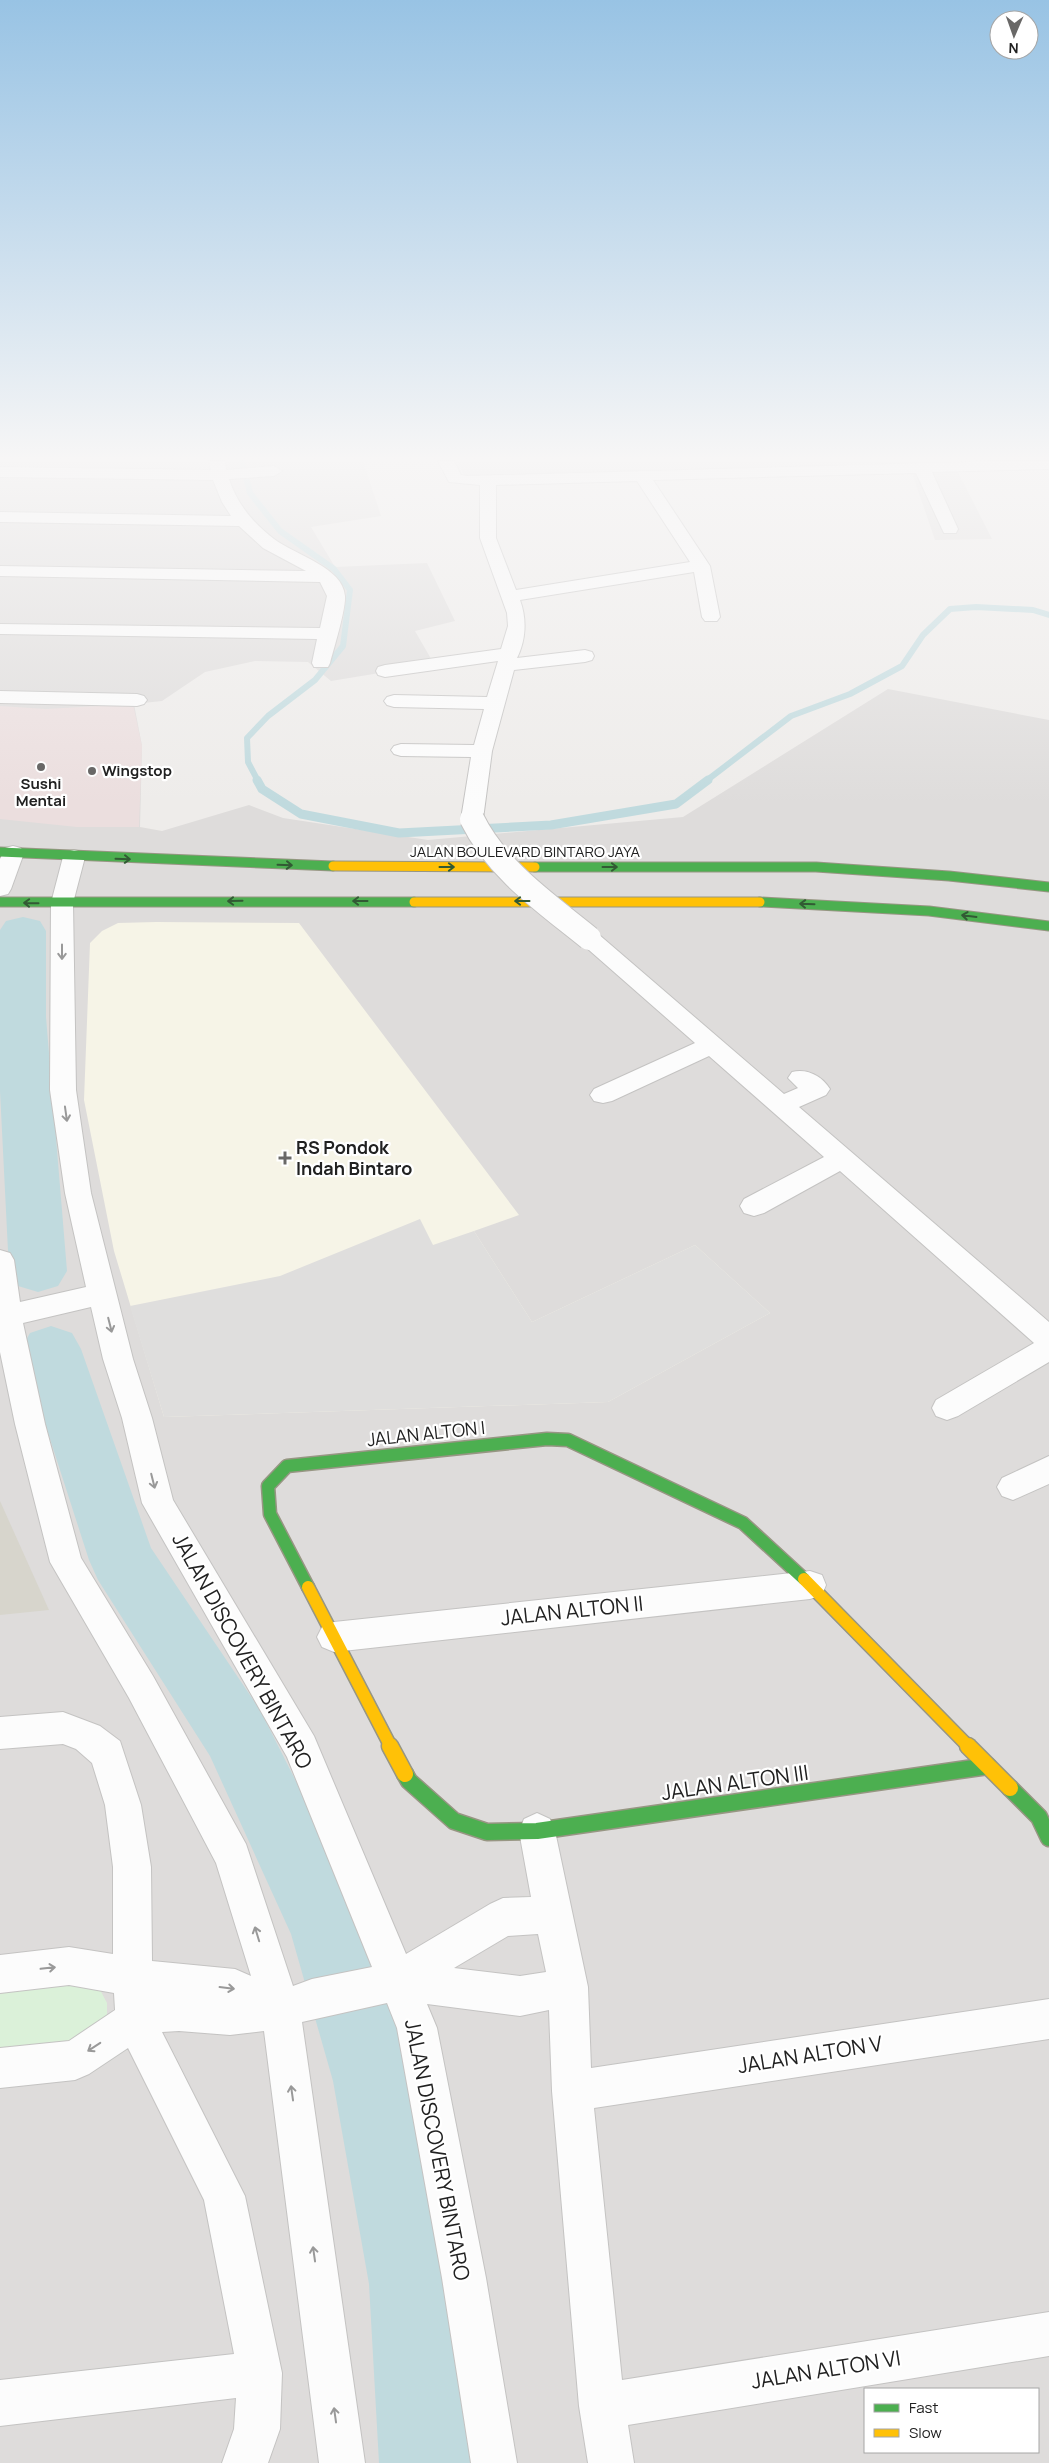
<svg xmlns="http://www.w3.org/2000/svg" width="1049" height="2463" font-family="Manrope,sans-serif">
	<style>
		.residential { fill: #dedcdb; fill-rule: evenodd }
		.commercial { fill: #ebdede }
		.education { fill: #f6f4e7 }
		.construction { fill: #d7d5cc }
		.park { fill: #dbf1d9 }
		.parking { fill: #dfdedd }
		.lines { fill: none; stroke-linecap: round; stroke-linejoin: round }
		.stream-far1 { stroke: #c0dade; stroke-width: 6 }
		.stream { stroke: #c0dade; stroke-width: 9 }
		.river { fill: #c0dade; fill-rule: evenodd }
		.street-casing { stroke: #c4c3c2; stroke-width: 2 }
		.fast-far2-casing { stroke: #979683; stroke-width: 11 }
		.fast-far1-casing { stroke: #979683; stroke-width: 15 }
		.fast-casing { stroke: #979683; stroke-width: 19 }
		.slow-far2-casing { stroke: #979683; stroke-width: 11 }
		.slow-far1-casing { stroke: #979683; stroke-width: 15 }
		.slow-casing { stroke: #979683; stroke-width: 19 }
		.street { fill: #fcfcfc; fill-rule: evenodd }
		.fast-far2 { stroke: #4caf50; stroke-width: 9 }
		.fast-far1 { stroke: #4caf50; stroke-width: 12 }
		.fast { stroke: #4caf50; stroke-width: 16 }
		.slow-far2 { stroke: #ffc107; stroke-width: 9 }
		.slow-far1 { stroke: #ffc107; stroke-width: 12 }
		.slow { stroke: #ffc107; stroke-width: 16 }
		.street-bridge-casing { stroke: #c4c3c2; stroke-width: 26; stroke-linecap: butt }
		.street-bridge { stroke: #fcfcfc; stroke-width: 24 }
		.oneway { stroke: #325a34 }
		.oneway2 { stroke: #999 }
		.poi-dot { fill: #696867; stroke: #fff; stroke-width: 2 }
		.labels { text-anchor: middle; stroke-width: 4.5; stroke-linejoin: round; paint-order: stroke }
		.far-poi-label { font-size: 15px; font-weight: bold; fill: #212121; stroke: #fff; text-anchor: start }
		.far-street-label { font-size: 15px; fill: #212121; stroke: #fff }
		.poi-label { font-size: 18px; font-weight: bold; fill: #212121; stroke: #fff; text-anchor: start }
		.street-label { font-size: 18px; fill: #212121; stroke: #fff }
		.near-street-label { font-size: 21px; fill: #212121; stroke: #fff }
	</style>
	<rect width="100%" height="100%" fill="#eeecea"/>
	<g class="residential">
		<path d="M 0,461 L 363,461 L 381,516 L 311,527 L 335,567 L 427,563 L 455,621 L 415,631 L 434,664 L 331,681 L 308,662 L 255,661 L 205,672 L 162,701 L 134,704 L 142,746 L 140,827 L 162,831 L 249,805 L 283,818 L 428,840 L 683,817 L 888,689 L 1049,720 L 1049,2463 L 0,2463 ZM 865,2389 L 1038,2389 L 1038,2452 L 865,2452 Z"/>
		<path d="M 455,461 L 1049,461 L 1049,463 L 466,477 Z"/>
		<path d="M 958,472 L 992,539 L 935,540 L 912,473 Z"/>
	</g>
	<path class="commercial" d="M 133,704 L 142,746 L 139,827 L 77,827 L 0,819 L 0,706 L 46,709 Z"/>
	<path class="education" d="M 156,922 L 299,923 L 519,1215 L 474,1231 L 532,1322 L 695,1245 L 770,1313 L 608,1402 L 164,1417 L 114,1251 L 84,1100 L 90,943 L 102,931 L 118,923 Z"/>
	<path class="construction" d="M 0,1501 L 49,1610 L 0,1615 Z"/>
	<path class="park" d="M 96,1982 L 107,2003 L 107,2035 L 0,2069 L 0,1986 Z"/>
	<path class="parking" d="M 420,1219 L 433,1245 L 474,1231 L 532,1322 L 695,1245 L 770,1313 L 608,1402 L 164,1417 L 130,1306 L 280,1276 Z"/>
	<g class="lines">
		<g class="stream-far1">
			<path d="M 242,461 L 250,493 L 280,531 L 334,569 L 350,590 L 343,646 L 315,680 L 268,716 L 247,738 L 248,762 L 258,781"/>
			<path d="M 706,781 L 791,716 L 850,694 L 902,666 L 923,635 L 950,609 L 976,607 L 1033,610 L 1049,615"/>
		</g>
		<path class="stream" d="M 257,780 L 262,789 L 301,814 L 399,833 L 551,825 L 676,804 L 708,780"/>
		<g class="river">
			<path d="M 23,917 L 40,921 L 46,931 L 46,1017 L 67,1271 L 58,1286 L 38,1292 L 18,1286 L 9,1271 L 0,1091 L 0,930 L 6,921 Z"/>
			<path d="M 51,1326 L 72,1333 L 81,1349 L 151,1548 L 260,1710 L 356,1900 L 367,1927 L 415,2081 L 459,2284 L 473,2463 L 379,2463 L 369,2284 L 333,2081 L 291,1934 L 210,1756 L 98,1580 L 89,1560 L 21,1349 L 30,1333 Z"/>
		</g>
		<defs>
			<g id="street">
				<path d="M 209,461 L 225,461 L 226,470 L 274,466 L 282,471 L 274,476 L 229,479 C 237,504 253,523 274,539 C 295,555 343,567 345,596 C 346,609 334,648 330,663 L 328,667 L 314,667 L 312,663 L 317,639 L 0,634 L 0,624 L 320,628 L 327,596 L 320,582 L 0,576 L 0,566 L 306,571 L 263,548 L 239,526 L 0,522 L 0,512 L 231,516 L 222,502 L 213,480 L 0,477 L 0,467 L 211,470 Z"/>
				<path d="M 438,461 L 454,461 L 461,475 L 468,476 L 1004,461 L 1049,461 L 1049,469 L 932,472 L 958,529 L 956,533 L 944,533 L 942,529 L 916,473 L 653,480 L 710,566 L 720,617 L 717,621 L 705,621 L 702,617 L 694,572 L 520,600 C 527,619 526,640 517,658 L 585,650 L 592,652 L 594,656 L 592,660 L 585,662 L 514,670 L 492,751 L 483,819 L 480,824 L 472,825 L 464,824 L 461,819 L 471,757 L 401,756 L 394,754 L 391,750 L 394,746 L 401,744 L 474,745 L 484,709 L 394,707 L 387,705 L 384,701 L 387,697 L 394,695 L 487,697 L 498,661 L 385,677 L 378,675 L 376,671 L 378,667 L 385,665 L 501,649 L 508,626 L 507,613 L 480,538 L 480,485 L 449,482 ZM 637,481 L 690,562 L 516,590 L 496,538 L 496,485 Z"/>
				<path d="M 0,691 L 137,694 L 144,696 L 147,700 L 144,704 L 137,706 L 0,703 Z"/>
				<path d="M 13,846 L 21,848 L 24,853 L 11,889 L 8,894 L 0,896 L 0,859 L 5,848 Z"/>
				<path d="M 74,850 L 82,852 L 85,857 L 73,903 L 76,1090 L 91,1193 L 133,1359 L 152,1418 L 173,1500 L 314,1736 L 406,1954 L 490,1904 L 503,1898 L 531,1897 L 519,1831 L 524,1819 L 537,1813 L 550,1819 L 555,1831 L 588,1987 L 591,2068 L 1049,1999 L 1049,2039 L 594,2108 L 622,2380 L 1049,2312 L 1049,2356 L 628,2425 L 634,2463 L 588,2463 L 579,2406 L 552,2091 L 549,2010 L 520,2016 L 427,2004 L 437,2028 L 486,2278 L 517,2463 L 471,2463 L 442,2278 L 397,2028 L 387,2003 L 302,2022 L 365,2463 L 319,2463 L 264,2031 L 230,2035 L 179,2031 L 162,2032 L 245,2196 L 282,2373 L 280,2429 L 268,2463 L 222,2463 L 234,2429 L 236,2398 L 0,2426 L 0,2380 L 234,2354 L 204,2200 L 128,2048 L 89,2074 L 75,2080 L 0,2088 L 0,2048 L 69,2041 L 115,2010 L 114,1993 L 69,1985 L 0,1993 L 0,1955 L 69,1947 L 113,1954 L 113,1867 L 105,1805 L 92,1763 L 76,1749 L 63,1744 L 0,1749 L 0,1717 L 63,1712 L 100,1726 L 120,1741 L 141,1805 L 151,1867 L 152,1961 L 235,1969 L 251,1976 L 216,1863 L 129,1698 L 50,1562 L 15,1424 L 0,1352 L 0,1250 L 10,1253 L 14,1260 L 20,1302 L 86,1287 L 65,1193 L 50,1090 L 51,903 L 63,857 L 66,852 ZM 91,1307 L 103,1359 L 122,1418 L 142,1503 L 287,1757 L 372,1967 L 312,1979 L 293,1986 L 246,1844 L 153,1676 L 81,1558 L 45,1424 L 23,1323 ZM 538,1934 L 546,1972 L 520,1976 L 454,1968 L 508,1936 Z"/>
				<path d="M 589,931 L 597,933 L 784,1094 L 798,1088 L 788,1078 L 792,1072 C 807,1068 822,1076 830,1089 L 826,1095 L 799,1107 L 1049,1322 L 1049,1362 L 958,1416 L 947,1420 L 936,1416 L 932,1408 L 936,1400 L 1034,1343 L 840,1171 L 764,1213 L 754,1216 L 744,1213 L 740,1206 L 744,1199 L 824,1157 L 709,1056 L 612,1101 L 603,1103 L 594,1101 L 590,1095 L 594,1089 L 695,1043 L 581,943 L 577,938 L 581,933 Z"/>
				<path d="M 1049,1456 L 1049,1484 L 1013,1500 L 1002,1496 L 997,1487 L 1002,1478 Z"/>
				<path d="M 810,1571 L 822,1575 L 826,1585 L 822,1595 L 810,1599 L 334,1652 L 322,1647 L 317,1637 L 322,1627 L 334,1622 Z"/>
			</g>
			<g id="fast-far2">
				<path d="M 0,852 L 333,866"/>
				<path d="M 535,867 L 816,867 L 949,876 L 1049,887"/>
				<path d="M 0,902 L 414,902"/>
				<path d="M 760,902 L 929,911 L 1049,926"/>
			</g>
			<path id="fast-far1" d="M 308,1587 L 270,1514 L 268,1486 L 287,1466 L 547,1439 L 568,1440 L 743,1523 L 804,1579"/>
			<g id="fast">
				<path d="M 405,1774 L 409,1781 L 454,1821 L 487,1832 L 537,1831 L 988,1766"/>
				<path d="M 1010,1788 L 1039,1817 L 1049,1838"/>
			</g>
			<g id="slow-far2">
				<path d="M 333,866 L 535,867"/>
				<path d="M 414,902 L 760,902"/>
			</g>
			<g id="slow-far1">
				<path d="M 804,1579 L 969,1747"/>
				<path d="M 308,1587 L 391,1747"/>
			</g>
			<g id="slow">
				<path d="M 390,1746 L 405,1774"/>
				<path d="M 968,1746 L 1010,1788"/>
			</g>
		</defs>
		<use href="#street" class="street-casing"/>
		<use href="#fast-far2" class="fast-far2-casing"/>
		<use href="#fast-far1" class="fast-far1-casing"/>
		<use href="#fast" class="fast-casing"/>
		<use href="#slow-far2" class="slow-far2-casing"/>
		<use href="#slow-far1" class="slow-far1-casing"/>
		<use href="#slow" class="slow-casing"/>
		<use href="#street" class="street"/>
		<use href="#fast-far2" class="fast-far2"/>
		<use href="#fast-far1" class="fast-far1"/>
		<use href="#fast" class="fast"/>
		<use href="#slow-far2" class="slow-far2"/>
		<use href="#slow-far1" class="slow-far1"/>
		<use href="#slow" class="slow"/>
		<defs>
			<path id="street-bridge" d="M 472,819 C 497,870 546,903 589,938"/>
		</defs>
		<use href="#street-bridge" class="street-bridge-casing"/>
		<use href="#street-bridge" class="street-bridge"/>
	</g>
	<defs><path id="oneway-shaft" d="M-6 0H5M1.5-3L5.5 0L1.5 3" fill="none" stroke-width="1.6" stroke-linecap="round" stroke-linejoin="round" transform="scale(1.25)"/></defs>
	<g class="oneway">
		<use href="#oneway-shaft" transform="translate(123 859) rotate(2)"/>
		<use href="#oneway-shaft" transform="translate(285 865) rotate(2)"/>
		<use href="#oneway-shaft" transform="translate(447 867)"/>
		<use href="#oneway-shaft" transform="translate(610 867)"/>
		<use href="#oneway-shaft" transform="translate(235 901) rotate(179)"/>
		<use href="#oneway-shaft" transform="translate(360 901) rotate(-180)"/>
		<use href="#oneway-shaft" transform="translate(522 901) rotate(-180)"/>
		<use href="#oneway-shaft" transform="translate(31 903) rotate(-179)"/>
		<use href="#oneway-shaft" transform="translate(807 904) rotate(-178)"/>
		<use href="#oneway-shaft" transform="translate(969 916) rotate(-173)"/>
	</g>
	<g class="oneway2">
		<use href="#oneway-shaft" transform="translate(62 952) rotate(90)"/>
		<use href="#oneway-shaft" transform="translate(66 1114) rotate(82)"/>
		<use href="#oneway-shaft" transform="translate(110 1325) rotate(76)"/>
		<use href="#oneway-shaft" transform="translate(153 1481) rotate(76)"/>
		<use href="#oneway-shaft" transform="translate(257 1934) rotate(-107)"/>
		<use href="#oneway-shaft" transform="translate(48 1968) rotate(-6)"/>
		<use href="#oneway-shaft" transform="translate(227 1988) rotate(7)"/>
		<use href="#oneway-shaft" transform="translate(94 2047) rotate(147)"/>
		<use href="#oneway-shaft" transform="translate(292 2093) rotate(-98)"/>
		<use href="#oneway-shaft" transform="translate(314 2254) rotate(-98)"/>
		<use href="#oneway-shaft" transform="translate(335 2415) rotate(-98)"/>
	</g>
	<linearGradient id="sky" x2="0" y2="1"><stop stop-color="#98c3e4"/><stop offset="0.57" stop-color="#f7f6f6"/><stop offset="1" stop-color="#f7f6f6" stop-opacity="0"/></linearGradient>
	<rect width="1049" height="805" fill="url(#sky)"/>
	<g class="poi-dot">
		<circle cx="41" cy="767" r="5"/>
		<circle cx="92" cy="771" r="5"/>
		<path d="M282.5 1150.5h5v5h5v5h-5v5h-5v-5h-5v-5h5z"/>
	</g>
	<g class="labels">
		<g class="far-poi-label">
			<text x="102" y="776">Wingstop</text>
			<text x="41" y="789" text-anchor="middle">Sushi<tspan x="41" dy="17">Mentai</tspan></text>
		</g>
		<g class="far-street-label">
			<text x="525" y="857">JALAN BOULEVARD BINTARO JAYA</text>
		</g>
		<g class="poi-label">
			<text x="296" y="1154">RS Pondok<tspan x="296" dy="21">Indah Bintaro</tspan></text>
		</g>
		<g class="street-label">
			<text transform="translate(426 1434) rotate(-6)" y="6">JALAN ALTON I</text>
		</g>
		<g class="near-street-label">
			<text transform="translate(572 1611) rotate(-6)" y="7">JALAN ALTON II</text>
			<text transform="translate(242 1651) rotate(61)" y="7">JALAN DISCOVERY BINTARO</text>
			<text transform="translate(735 1783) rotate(-8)" y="7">JALAN ALTON III</text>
			<text transform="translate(810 2055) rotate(-9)" y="7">JALAN ALTON V</text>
			<text transform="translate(437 2150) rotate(79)" y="7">JALAN DISCOVERY BINTARO</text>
			<text transform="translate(826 2370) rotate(-9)" y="7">JALAN ALTON VI</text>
		</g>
	</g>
	<rect x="864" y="2388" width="175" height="65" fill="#ffffff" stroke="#a6a6a6"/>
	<rect x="874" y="2404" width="25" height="8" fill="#4caf50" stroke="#a6a6a6"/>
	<text x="909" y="2413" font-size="15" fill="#212121">Fast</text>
	<rect x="874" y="2429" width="25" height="8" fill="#ffc107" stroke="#a6a6a6"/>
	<text x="909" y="2438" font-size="15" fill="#212121">Slow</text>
	<g transform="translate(1014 35) rotate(182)"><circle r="24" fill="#ffffff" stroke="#a6a6a6"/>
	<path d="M0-4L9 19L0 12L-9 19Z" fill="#696867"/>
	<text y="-8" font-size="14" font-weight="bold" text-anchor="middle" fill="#212121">N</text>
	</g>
</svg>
